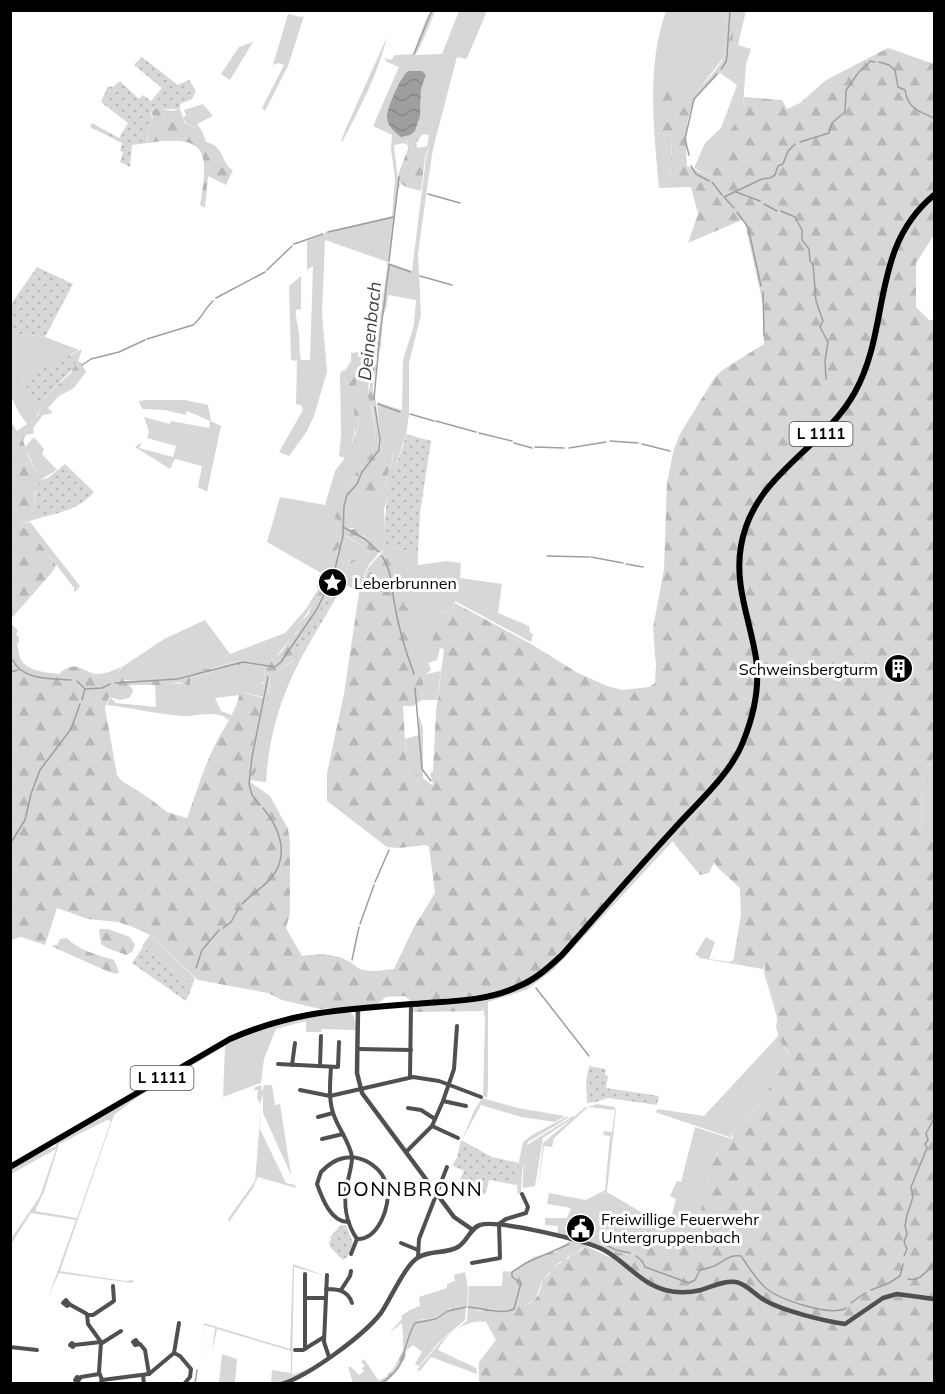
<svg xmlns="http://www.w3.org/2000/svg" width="945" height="1394" font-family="Mulish,sans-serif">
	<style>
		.grass { fill: #d7d7d7; fill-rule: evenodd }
		.forest { fill: url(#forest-firs); fill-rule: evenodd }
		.park { fill: url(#park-dots) }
		.water { fill: url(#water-waves) }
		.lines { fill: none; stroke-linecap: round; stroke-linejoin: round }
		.stream { stroke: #9e9e9e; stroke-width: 1.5 }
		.minor { stroke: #505050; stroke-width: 4 }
		.tertiary { stroke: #505050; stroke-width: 4.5 }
		.primary { stroke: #000; stroke-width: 6 }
		.labels { text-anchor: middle; stroke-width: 6; stroke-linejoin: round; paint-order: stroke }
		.shield { fill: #fff; stroke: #4c4c4c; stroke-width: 1.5 }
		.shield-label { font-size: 15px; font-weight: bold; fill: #000 }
		.poi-label { font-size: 16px; fill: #000; stroke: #fff; text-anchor: start }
		.water-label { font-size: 18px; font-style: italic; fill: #3f3f3f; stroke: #fff }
		.quarter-label { font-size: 20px; letter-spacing: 1.5px; fill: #000; stroke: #fff }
	</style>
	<defs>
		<pattern id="forest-firs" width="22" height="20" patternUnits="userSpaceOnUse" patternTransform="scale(1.5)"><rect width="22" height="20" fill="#d7d7d7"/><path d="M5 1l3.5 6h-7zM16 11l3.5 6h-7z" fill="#b7b7b7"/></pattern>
		<pattern id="park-dots" width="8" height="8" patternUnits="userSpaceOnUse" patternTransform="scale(1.5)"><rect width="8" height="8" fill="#d7d7d7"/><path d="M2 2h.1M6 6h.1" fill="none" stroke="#b7b7b7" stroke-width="1.8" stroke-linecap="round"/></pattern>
		<pattern id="water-waves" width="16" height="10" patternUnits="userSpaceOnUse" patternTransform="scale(1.5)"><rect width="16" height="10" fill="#9e9e9e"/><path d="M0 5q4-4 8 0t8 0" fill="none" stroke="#868686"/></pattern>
	</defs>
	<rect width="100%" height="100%" fill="#fff"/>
	<g class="grass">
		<path d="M 431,11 L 435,11 C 432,19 419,52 415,55 L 442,54 L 459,11 L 487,11 L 467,58 L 466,59 L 457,57 L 433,149 L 428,181 L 418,254 L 421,315 L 409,363 L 409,415 L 406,434 L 392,478 L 384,510 L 386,546 L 418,553 L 418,565 L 447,561 L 461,563 L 460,578 L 502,584 L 498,613 L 529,626 L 530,633 L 533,634 L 531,642 L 455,601 L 452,613 L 438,612 L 435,647 L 440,648 L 437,660 L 428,663 L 415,661 C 414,649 416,639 415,628 L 408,624 L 407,620 L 411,611 L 405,606 L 395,571 L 382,552 L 385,549 L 381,552 L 360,532 L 353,528 L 345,529 L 344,514 L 348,503 L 347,499 L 357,488 L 382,495 L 394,454 L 381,449 L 377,402 L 402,410 L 403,360 L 414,325 L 416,300 L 388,295 L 387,306 L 382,318 L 381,346 L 377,357 L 373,362 L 368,387 L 376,436 L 371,454 L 341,492 L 335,519 L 338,520 L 336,534 L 329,553 L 329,577 L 323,577 L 321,573 L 267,542 L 280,497 L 325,505 L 335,471 L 345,458 L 339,456 L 341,435 L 340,373 L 345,369 C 341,380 352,390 354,401 C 356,414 356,433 351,445 C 365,428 357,388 354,367 L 348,366 L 351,361 L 351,353 L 375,350 L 388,262 L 325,240 L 322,313 L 327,372 L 314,416 L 307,431 L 289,456 L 279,452 L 303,410 L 301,405 L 296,404 L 297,361 L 291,360 L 289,286 L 301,276 L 301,309 L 296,310 C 295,319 299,327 299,335 C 300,344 299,351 301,360 L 310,360 L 313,266 L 307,270 L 307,241 L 325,234 L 325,232 L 392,216 L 395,178 L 391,149 L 392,135 L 373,126 L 399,67 L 387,62 L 384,58 L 391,60 L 395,55 L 413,54 L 426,19 ZM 408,71 L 422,71 L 426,75 L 421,89 L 420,115 L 415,131 L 412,133 L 399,135 C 376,121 396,87 408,71 ZM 424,134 L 429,135 L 427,147 L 429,148 L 426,158 L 412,271 L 389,263 L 398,189 L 401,184 L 398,183 L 394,145 L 404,143 L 408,146 L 406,140 L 414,144 L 418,142 L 420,137 Z"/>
		<path d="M 666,11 L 727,11 L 724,57 L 689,102 L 672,85 L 657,76 L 657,133 L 672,136 L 670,185 L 693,185 L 700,208 L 698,214 L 691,187 L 659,188 C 654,129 646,67 666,11 Z"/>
		<path d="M 733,11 L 746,11 L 738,45 L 751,49 L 746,64 L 743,105 L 737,121 L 720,149 L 712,177 L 694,168 L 705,143 L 721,128 L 737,85 L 719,72 C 735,57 732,31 733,11 Z"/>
		<path d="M 288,14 L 301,17 L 304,16 L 288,66 L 265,111 L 262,108 L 284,65 L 278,63 L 273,65 Z"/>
		<path d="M 387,37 C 378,74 360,108 342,142 L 341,141 L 346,128 Z"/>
		<path d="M 253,42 L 230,80 L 221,74 L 239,47 Z"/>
		<path d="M 203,104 L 213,116 L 197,124 L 202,131 L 186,123 L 183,117 L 186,116 L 184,110 Z"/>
		<path d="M 11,333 L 45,337 L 79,350 L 22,380 L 41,410 L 30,425 L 28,425 L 19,413 L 11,396 Z"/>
		<path d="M 147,400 L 185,400 L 208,405 L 211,421 L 221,426 L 207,492 L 198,487 L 202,466 L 175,459 L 170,469 L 135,447 L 142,442 L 139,448 L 173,457 L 176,446 L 147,438 L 149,432 L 144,417 L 170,424 L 171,421 L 209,428 L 210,421 L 187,411 L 186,415 L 165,410 L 142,409 L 139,401 Z"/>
		<path d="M 34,437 L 44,449 L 42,454 L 57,470 L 40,480 L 25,447 Z"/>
		<path d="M 30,522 L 80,586 L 74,593 L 74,588 L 32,533 L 19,525 Z"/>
		<path d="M 345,536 C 355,542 368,549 378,554 L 368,566 L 359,591 L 339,582 L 348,565 L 353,562 L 349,560 L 347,562 L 344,561 L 342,569 L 339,573 L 339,553 L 335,553 L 343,544 Z"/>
		<path d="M 319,588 L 321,589 C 314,601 309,613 299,623 L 300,628 L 274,659 L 268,662 L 245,659 L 174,679 L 139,681 L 122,680 L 119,672 L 122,667 L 164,639 L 205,620 L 230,654 L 285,633 L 306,609 Z"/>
		<path d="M 316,632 C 286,682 270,723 266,782 L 251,780 C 258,768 249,751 253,738 C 255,733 260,731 262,726 C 266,715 270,687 270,675 L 293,661 L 306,640 Z"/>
		<path d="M 253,664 L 264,667 L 265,680 L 261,684 L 265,686 L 264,697 L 240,692 L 240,695 L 215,698 L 221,711 L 232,715 L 228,720 C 218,709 195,717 182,716 C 157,714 132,708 107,705 L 110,697 L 116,703 L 156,707 L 155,684 L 191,683 L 193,677 L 212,672 L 214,670 L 232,666 Z"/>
		<path d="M 441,671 L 437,700 L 422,700 L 424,676 L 426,674 Z"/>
		<path d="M 419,715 L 423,728 L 423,779 L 419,776 L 410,775 L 406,760 L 405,739 L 419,735 Z"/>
		<path d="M 934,758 L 934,837 L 926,836 L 921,833 C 923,813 917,771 934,758 Z"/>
		<path d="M 671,836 L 674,841 L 672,842 L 553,970 L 526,990 L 488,1002 L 488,1088 L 487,1098 L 483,1096 L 485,1019 L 483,1007 L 412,1010 L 412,1005 L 431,1003 Z"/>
		<path d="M 150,935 L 195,978 L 193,984 L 142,946 Z"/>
		<path d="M 706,937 L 715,942 L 709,959 L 730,962 L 733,960 L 734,963 L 765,963 L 764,969 L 778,1015 L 778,1021 L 763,969 L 699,958 L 699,956 L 695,955 Z"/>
		<path d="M 349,1012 L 354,1016 L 356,1030 L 322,1029 L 321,1032 L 306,1032 L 306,1021 L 276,1029 L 264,1059 L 261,1083 L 223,1097 L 225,1046 L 147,1092 L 146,1090 L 150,1087 L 243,1035 L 296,1018 Z"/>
		<path d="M 780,1034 L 780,1040 L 789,1055 L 759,1105 L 730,1135 L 732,1138 L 655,1112 L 658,1109 L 704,1116 Z"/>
		<path d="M 261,1085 L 262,1092 L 264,1085 L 272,1085 L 275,1105 L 280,1104 L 291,1175 L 263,1113 L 263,1094 L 260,1104 L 257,1097 L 258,1090 L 254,1090 L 255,1087 Z"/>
		<path d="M 143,1093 L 114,1115 L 60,1271 L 125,1281 L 133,1280 L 133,1283 L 59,1273 L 48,1298 L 76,1220 L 31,1213 L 11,1244 L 11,1239 L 40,1196 L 56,1149 L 11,1174 L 11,1169 L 47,1149 L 56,1146 L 55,1143 ZM 107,1120 L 111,1121 L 77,1218 L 35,1211 L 44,1192 L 59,1144 Z"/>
		<path d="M 482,1098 L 518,1108 L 565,1116 L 555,1122 L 521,1117 L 481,1105 L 462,1140 L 474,1111 Z"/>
		<path d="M 597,1104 L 614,1107 L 616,1110 L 607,1191 L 604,1194 L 607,1192 L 665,1226 L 669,1225 L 676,1199 L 670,1196 L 677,1181 L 681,1182 L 695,1127 L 732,1139 L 719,1152 L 711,1166 L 695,1236 L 676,1233 L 676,1241 C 655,1241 644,1232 630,1216 L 625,1216 L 616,1230 L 631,1244 L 636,1252 L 629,1256 L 625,1251 L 623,1253 L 617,1252 L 613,1255 L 599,1245 L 581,1240 L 584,1226 L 577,1223 L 571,1238 L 557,1235 L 558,1226 L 545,1225 L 545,1218 L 567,1218 L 571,1208 L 547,1204 L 549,1193 L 586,1200 L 605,1190 L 610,1136 L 603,1135 L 604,1131 L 612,1132 L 615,1110 L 588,1107 L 554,1138 L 552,1147 L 544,1146 L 538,1189 L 543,1143 L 573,1118 L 543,1138 L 535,1186 L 523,1188 C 523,1178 523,1154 528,1145 C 530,1142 566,1121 573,1116 L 574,1117 L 584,1108 Z"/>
		<path d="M 261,1109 L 260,1129 L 286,1183 L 295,1185 L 296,1188 L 258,1177 L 253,1188 L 229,1222 L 228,1219 L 255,1181 Z"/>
		<path d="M 568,1116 L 568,1118 L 528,1142 L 522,1172 L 521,1192 L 518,1195 L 517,1187 L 518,1166 L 523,1142 L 532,1135 Z"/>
		<path d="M 570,1241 L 583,1243 L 586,1246 L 554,1266 C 552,1272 549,1272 545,1277 C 536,1288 541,1301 524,1305 L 519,1300 C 521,1279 521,1267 542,1257 C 545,1256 548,1256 551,1255 C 557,1252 562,1245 570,1241 Z"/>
		<path d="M 293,1264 L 326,1276 L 294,1267 L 292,1375 L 305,1370 L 320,1360 L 303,1372 L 322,1362 C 307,1371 291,1382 273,1383 L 293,1377 L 271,1383 L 272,1370 L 291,1373 L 291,1351 L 217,1329 L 212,1352 L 215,1328 L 204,1325 L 197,1384 L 204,1323 L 290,1349 Z"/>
		<path d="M 503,1271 L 507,1273 L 518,1285 L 511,1309 L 509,1311 C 494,1311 488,1305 474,1310 L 500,1313 L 500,1315 L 485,1320 L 485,1322 C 468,1318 445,1334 438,1350 L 476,1368 L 477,1374 L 431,1357 L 420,1371 L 417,1370 L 441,1341 L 467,1321 L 469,1286 L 502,1286 Z"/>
		<path d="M 465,1272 L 468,1288 L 467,1306 L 462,1307 L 466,1307 L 465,1320 L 439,1342 L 419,1366 L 415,1364 L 422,1352 L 413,1345 L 407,1350 L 408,1338 L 415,1325 L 423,1322 L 432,1323 L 447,1312 L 462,1306 L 451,1308 L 438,1317 L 419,1320 L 403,1337 L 402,1323 L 389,1333 L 402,1319 L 401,1316 L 410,1310 L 420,1306 L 419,1297 L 447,1288 L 447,1284 L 455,1281 L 454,1275 Z"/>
		<path d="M 222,1354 L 237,1359 L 235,1383 L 219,1383 Z"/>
		<path d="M 364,1359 L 379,1381 L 375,1383 L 353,1383 L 348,1367 L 351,1367 L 359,1375 L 364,1371 L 362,1368 L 365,1366 L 361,1362 Z"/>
	</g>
	<g class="forest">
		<path d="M 727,11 L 733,11 C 733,27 735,51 725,66 C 719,76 705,87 697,97 C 684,114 686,145 687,166 L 712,177 C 714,168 716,158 720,149 C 728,132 742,118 744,97 L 782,100 L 787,109 L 800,103 L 826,80 L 888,48 L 934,64 L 934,235 L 916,263 L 916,307 L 929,320 L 934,320 L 934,758 C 917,771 923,813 921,833 L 926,836 L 934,837 L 934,1383 L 479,1383 L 479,1362 L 496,1340 L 485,1320 L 500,1314 L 473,1309 C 488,1306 494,1311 509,1311 L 510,1309 L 518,1285 L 507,1273 L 503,1271 L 513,1272 L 533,1257 L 554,1252 L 554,1254 L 542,1257 L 539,1263 L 533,1262 C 519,1279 522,1280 519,1300 L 525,1305 C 538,1302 540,1291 543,1279 L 550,1273 L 554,1266 L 561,1263 L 562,1259 L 568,1259 C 574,1251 581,1252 586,1246 L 611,1258 L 615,1252 L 623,1253 L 626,1250 L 627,1255 L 632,1255 L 636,1252 L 631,1244 L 616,1230 L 626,1214 C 639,1220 645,1240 664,1238 L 665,1242 L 676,1241 L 676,1233 L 695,1236 L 711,1166 L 719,1152 L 732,1139 L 733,1136 L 730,1135 L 759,1105 L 789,1055 C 788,1050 785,1049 782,1044 C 779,1041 778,1032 776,1027 L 778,1015 L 765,972 L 765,963 L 743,964 L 733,962 L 741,915 L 740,888 L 717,867 L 714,862 L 709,873 L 700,875 L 676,846 L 668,833 C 639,866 611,900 580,932 C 561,952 541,976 514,986 C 482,999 445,1000 411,1001 L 405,996 L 386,997 L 376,1005 L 320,1009 L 282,1000 L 268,993 L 198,980 L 150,935 L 133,927 L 118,922 L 88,919 L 57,908 L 45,945 L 21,937 L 11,940 L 10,623 L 18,630 L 16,634 L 19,638 L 19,642 L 17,644 C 19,649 18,654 20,658 C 27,672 46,672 59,674 C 76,657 84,674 98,674 C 105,674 114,670 121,667 L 119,672 L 124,681 L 161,680 L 188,676 L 204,669 L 212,669 L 245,659 L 263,659 L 268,662 C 279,657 288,645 292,635 L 295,635 L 300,628 L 299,623 L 308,615 L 315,598 L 321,590 L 317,587 L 319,575 L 321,573 L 323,577 L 329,577 L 329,553 L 336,534 L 338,520 L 335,519 L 335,517 L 341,492 L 371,454 L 376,436 L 372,407 L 368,397 L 373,362 L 376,360 C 377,370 374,378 373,386 C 372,393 376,398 376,403 C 378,415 378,439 381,449 L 394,453 L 382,495 L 357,489 L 347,499 L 348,503 L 344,514 L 346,516 L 345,529 L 356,529 L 363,531 L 363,536 L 376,545 L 381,552 L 376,554 L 346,536 L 343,544 L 336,551 L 337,554 L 340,555 L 338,557 L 340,561 L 339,573 L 342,569 L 344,561 L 357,560 L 348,565 L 339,583 L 341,586 L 326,600 L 326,606 L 298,639 L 292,656 L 284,659 L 283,667 L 270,675 L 266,719 L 261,729 L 254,738 L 252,750 L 256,771 L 250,782 L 270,796 L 288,829 L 290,842 L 290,913 L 286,928 L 302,956 C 317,954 334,953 348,961 C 353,963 356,967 360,969 C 371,973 383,970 394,969 L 413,929 L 435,893 L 429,847 L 426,845 L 398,848 L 387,847 L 327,801 L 327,773 L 344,694 L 359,593 L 368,568 L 382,552 L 384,554 L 395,571 L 405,606 L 411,610 L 408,620 L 408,624 L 415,628 L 417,632 L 415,661 L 418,662 L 423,659 L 428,662 L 431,670 L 424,676 L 422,700 L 413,706 L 403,706 L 406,760 L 410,765 L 409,772 L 410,775 L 419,775 L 432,785 L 433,784 L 430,774 L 433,771 L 436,712 L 444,649 L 435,647 L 432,643 L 438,612 L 452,613 L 455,603 L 531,644 L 576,672 L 607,686 L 622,690 L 649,687 L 655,683 L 656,666 L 653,628 L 664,569 L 667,482 L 674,449 L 680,434 L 715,377 L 724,369 L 764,344 L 763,304 L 744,219 L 688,243 L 700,208 L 692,185 L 670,185 L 672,136 L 657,133 L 657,75 L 672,85 L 689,102 C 699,87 718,71 724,57 ZM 253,664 L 264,667 L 265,680 L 261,686 L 265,686 L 264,698 L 240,692 C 236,713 223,728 214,747 C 203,769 196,794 187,818 L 167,812 L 149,798 L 122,781 L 117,775 L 105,708 L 109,697 L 120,700 L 129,698 L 133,692 L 132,688 L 129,686 L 131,685 L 164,685 L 180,682 L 189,686 L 193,677 L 232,666 Z"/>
		<path d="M 156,108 L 173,111 L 180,109 L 185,123 L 202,131 L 206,142 C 225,146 221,164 233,170 L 226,185 L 208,176 L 205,208 L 200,205 C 210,150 206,134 148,143 L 147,129 L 153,117 L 151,111 Z"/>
		<path d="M 407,139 L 410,139 L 413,144 L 416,143 L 417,148 L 429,146 L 425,158 L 421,191 L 406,187 L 396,180 L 408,149 Z"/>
		<path d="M 82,349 L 78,362 L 81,362 L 86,372 L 74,388 L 59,396 L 48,408 L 53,413 L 43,415 L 33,428 L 34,433 L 26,435 L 23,440 L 29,458 L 40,479 L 40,484 L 35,492 L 33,520 L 19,525 L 32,533 L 56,565 L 54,570 L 11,619 L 10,420 L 17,431 L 27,424 L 31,424 L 35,416 L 38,416 L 47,395 L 72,372 L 69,356 Z"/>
		<path d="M 348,366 L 354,367 C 358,392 364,422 352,445 L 355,434 L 354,401 L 343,374 Z"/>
		<path d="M 100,929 L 108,929 L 130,937 L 135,945 L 132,952 L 126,955 L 107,948 L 101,944 L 99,931 Z"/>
		<path d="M 67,938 C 76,949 100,956 114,960 L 119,972 L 117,974 L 109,972 L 53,947 L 52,945 L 57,945 L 60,939 Z"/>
		<path d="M 475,1003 L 482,1004 L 483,1011 L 412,1012 L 416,1009 Z"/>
		<path d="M 466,1306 L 447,1311 L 432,1323 L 417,1324 L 409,1335 L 405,1358 L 399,1369 L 386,1383 L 375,1383 L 387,1376 L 394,1368 L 403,1350 L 403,1337 L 416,1321 L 438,1317 L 454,1307 Z"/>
	</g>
	<g class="park">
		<path d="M 142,57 L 178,85 L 189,80 L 196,91 L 192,99 L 180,104 L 180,109 L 152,109 L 151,114 L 153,121 C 146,127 146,134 148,143 L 132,145 L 130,167 L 120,162 L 123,152 L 120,151 L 122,143 L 90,127 L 92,123 L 119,138 L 128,123 L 101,102 L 108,86 L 113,87 L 120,81 L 139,99 L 143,95 L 151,101 L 162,88 L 134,65 Z"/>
		<path d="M 37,267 L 73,284 L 45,337 L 11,333 L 11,304 Z"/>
		<path d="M 69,354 L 75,362 L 75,367 L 47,395 L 41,410 L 22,380 Z"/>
		<path d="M 406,434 L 431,441 L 420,513 L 418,553 L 386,546 C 384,523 385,502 391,480 C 396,464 403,450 406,434 Z"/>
		<path d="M 65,464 L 94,492 C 78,511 56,513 33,520 L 35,495 L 40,480 L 48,478 Z"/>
		<path d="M 339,582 L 344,584 L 316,632 L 306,640 L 295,659 L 283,667 L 283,660 L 292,655 L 295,642 L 316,616 L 316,613 L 320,612 L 321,608 L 326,606 L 326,600 L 340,586 Z"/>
		<path d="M 143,947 L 193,984 L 186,1001 L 132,963 Z"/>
		<path d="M 589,1066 L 606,1069 L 605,1075 L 608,1076 L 606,1088 L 659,1096 L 657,1105 L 608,1098 L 596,1102 L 587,1103 L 586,1081 Z"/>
		<path d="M 461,1140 L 492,1157 L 519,1163 L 517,1185 L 489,1180 L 486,1193 L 483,1195 L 456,1187 L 464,1171 L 452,1165 L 457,1158 Z"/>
		<path d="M 341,1225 L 346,1225 L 353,1243 L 348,1256 L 343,1260 L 330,1247 L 329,1242 L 331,1240 L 330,1237 Z"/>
	</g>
	<path class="water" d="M 408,71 L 422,71 L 426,75 L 421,89 L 420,116 L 415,131 L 410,135 L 401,137 C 395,132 388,127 387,118 C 386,109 401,76 408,71 Z"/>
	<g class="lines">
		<g class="stream">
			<path d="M 414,54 L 432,10"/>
			<path d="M 879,62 L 889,65 L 895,70 L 898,87 L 905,90 C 908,110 920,111 934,118"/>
			<path d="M 721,69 L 726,62 L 727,56 L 730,10"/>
			<path d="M 800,142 L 829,133 L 832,123 L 845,112 L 846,90 C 851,84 854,78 859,72 C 863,67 867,68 870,61 L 875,62"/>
			<path d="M 689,155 L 685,139 L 694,99 L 717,74"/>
			<path d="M 691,166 L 696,174 L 709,181"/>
			<path d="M 712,182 L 722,195"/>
			<path d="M 736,192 L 760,201"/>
			<path d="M 428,194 L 460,203"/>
			<path d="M 764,204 L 777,211"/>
			<path d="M 734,208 L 724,197 L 762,179 L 770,178 L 775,175 L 778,166 L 783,164 L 788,151 L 795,144"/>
			<path d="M 781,211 L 795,217 L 802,230 L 802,240 L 809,249 L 810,261 L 813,264 L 816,301 L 823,321 L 820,327 L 828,342 L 825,361 L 826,379"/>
			<path d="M 737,212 L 748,227 L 761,286"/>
			<path d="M 328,232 L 394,217"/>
			<path d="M 294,244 L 323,234"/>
			<path d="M 389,261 L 399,177"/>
			<path d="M 388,264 L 411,272"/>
			<path d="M 267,270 L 292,246"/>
			<path d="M 420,276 L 452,285"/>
			<path d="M 763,292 L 764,336"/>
			<path d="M 216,298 L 265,272"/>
			<path d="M 147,339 L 193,325 C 202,318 205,308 213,301"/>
			<path d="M 82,365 L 91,359 L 119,352 L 145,340"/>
			<path d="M 374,399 L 379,344 L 389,266"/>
			<path d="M 378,404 L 400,412"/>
			<path d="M 410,414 L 434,421"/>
			<path d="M 436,421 L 476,432"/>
			<path d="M 479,433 L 512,441"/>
			<path d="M 610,441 L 638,443"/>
			<path d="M 514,443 L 532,448"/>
			<path d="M 642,444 L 670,451"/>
			<path d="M 535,447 L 564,448"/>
			<path d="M 569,448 L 606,442"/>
			<path d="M 343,527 L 365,539 L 379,552"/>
			<path d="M 382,556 C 392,571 391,584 394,601 C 398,626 405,650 414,674"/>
			<path d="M 547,556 L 589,557"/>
			<path d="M 591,557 L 623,563"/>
			<path d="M 626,564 L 643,567"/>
			<path d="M 333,577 L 343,536 L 344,506 L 347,495 L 357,484 L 362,472 L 379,450 L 380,439 L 375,407"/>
			<path d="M 13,660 C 22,681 53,678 71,680"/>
			<path d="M 10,672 L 18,670"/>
			<path d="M 77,681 L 85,689 L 102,688 L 110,684"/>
			<path d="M 115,683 L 177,679 L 243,662 L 275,667 L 281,662 L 317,609 L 331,581"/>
			<path d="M 415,688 L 422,769 L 431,781"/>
			<path d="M 82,700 L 85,689"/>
			<path d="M 260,805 L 252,795 L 249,784 L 252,757 L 268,677"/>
			<path d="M 10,844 L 25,820 L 31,794 L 40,770 L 71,729 L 80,704"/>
			<path d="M 375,882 L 389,850"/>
			<path d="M 242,904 C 251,894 263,888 271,878 C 290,856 280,828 263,808"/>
			<path d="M 360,924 L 374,885"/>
			<path d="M 223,928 L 231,922 L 239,908"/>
			<path d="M 352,960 L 359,927"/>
			<path d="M 196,968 L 202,950 L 219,930"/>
			<path d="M 536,988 L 589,1056"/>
			<path d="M 604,1244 L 616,1250 L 630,1253"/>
			<path d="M 636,1256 L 642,1261 L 645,1267 L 689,1283 L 695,1280 L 700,1270 C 704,1269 710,1268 714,1266 C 725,1261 729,1254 741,1256 C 749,1267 756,1280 767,1289 C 781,1300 831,1317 846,1308"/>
			<path d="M 904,1256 L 907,1249 L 904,1242 L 907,1234 L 905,1226 L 907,1215 L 913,1197 L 911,1187 L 927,1148 L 925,1144 L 928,1140 L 926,1133 L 934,1119"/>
			<path d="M 908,1279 C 920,1282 926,1271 934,1264"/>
			<path d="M 871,1290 L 889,1283 L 900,1276 L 903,1264"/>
			<path d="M 851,1303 L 865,1293"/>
			<path d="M 468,1307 C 483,1308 501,1315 514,1309 L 521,1283 L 512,1277 L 512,1272 L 526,1263 L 569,1244"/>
			<path d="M 195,1384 L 197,1370"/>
			<path d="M 380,1384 C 410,1365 400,1349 415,1323 L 436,1319 L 448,1311 L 466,1307"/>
		</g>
		<g class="minor">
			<path d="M 358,1049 L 411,1050"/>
			<path d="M 278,1064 L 338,1067 L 339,1042"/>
			<path d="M 292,1065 L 295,1043"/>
			<path d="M 320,1066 L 321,1036"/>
			<path d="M 331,1067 C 330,1083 328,1103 335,1118 C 340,1131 350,1143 352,1157 C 352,1166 349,1175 347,1184 C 343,1203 346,1223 357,1239"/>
			<path d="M 410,1077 L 411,1005"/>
			<path d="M 300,1090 L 330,1096 L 413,1077 L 439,1081 L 481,1097"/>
			<path d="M 443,1101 L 466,1106"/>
			<path d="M 408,1108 L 421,1110 L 435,1119"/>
			<path d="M 318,1117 L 333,1113"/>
			<path d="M 432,1126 L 458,1138"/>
			<path d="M 322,1139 L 343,1134"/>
			<path d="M 407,1151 L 432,1126 L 443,1101 L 454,1069 L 457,1026"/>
			<path d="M 349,1222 C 331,1223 322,1198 317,1184 L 321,1172 C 326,1167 333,1161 340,1159 C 361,1152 384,1168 387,1188 C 391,1206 378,1240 357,1239"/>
			<path d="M 401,1243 L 418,1250"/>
			<path d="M 351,1254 L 357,1239"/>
			<path d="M 418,1257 L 419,1239 L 447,1167"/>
			<path d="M 472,1263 L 500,1258 L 499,1224 L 506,1219 L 526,1213 L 528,1207 L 522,1194"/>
			<path d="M 327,1275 L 324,1342 L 329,1357"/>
			<path d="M 326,1289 C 337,1289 348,1290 352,1303"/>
			<path d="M 341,1290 L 350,1276 L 351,1271"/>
			<path d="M 305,1298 L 325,1298"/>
			<path d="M 66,1300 L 69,1304 L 67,1306 L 63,1303 Z"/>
			<path d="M 69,1304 L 87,1314 L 88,1324 L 101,1342 L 99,1372 L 102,1380"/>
			<path d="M 88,1315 L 93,1315 L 114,1301 L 113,1286"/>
			<path d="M 102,1343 L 121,1331"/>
			<path d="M 138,1343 L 136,1340 L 133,1342 L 135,1345 L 140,1344 L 145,1350 L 149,1374"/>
			<path d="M 74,1345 L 72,1343 L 70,1345 L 73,1347 L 74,1345 L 101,1342"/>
			<path d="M 10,1347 L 37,1350"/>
			<path d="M 305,1349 L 305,1274"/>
			<path d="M 295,1350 L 303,1350 L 324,1337"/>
			<path d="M 174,1353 L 180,1356 L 191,1369 L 190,1377 L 184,1384"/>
			<path d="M 143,1375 L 144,1384"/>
			<path d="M 80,1378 L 77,1377 L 75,1380 L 78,1381 L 81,1377 L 99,1374"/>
			<path d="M 100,1384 L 102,1380 L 149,1374 L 174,1353 L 179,1323"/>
		</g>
		<g class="tertiary">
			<path d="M 358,1009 L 357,1073 L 362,1093 L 454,1217 L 473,1230"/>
			<path d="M 282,1384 C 310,1375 363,1336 381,1313 C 390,1300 406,1263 419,1257 C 431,1250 446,1254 458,1247 C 468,1241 470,1228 480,1225 C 497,1219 588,1241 604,1250 C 626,1262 640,1283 665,1290 C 676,1293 689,1293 701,1290 C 712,1287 724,1280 736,1282 C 747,1284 756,1296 766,1301 C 784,1311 824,1321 845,1324 L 883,1298 L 897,1294 L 934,1299"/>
		</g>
		<path class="primary" d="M 10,1167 L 230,1039 C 255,1028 281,1020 308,1015 C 347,1008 388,1006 427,1003 C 458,1001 489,1000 517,987 C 535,980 548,968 562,955 C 599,913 635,871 673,830 C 697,803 730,775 743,742 C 754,715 760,686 756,658 C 750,620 734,585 741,546 C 753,474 823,450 855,392 C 891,327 870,248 934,195"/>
	</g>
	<defs>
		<symbol id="sight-disc" viewBox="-11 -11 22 22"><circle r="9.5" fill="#000" stroke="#fff"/><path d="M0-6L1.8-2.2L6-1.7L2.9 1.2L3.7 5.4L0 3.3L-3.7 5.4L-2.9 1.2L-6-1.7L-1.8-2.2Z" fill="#fff"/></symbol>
		<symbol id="building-disc" viewBox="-11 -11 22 22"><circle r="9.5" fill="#000" stroke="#fff"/><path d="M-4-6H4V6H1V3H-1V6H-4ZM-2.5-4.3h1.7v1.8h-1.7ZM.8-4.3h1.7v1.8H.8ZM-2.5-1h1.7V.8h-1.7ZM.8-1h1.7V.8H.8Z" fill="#fff"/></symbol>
		<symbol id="civic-disc" viewBox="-11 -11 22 22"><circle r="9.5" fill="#000" stroke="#fff"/><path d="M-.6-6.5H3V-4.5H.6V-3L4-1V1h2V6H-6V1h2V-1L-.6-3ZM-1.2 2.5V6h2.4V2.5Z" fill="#fff"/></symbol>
	</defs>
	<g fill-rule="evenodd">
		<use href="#sight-disc" x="316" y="566" width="33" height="33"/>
		<use href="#building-disc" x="882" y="652" width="33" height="33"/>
		<use href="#civic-disc" x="564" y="1212" width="33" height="33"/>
	</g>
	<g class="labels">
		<g class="shield">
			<rect x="789.5" y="422" width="63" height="24" rx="4.5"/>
			<rect x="130.5" y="1066" width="63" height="24" rx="4.5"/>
		</g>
		<g class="shield-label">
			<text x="821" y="439">L 1111</text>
			<text x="162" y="1083">L 1111</text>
		</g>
		<g class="poi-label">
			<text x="354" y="589">Leberbrunnen</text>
			<text x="878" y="675" text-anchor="end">Schweinsbergturm</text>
			<text x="601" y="1225">Freiwillige Feuerwehr<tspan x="601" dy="18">Untergruppenbach</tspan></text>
		</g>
		<g class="water-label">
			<text transform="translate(370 331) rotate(-84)" y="6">Deinenbach</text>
		</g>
		<g class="quarter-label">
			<text x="410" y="1196">DONNBRONN</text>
		</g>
	</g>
	<rect width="945" height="1394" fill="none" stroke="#000000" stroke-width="24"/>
</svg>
